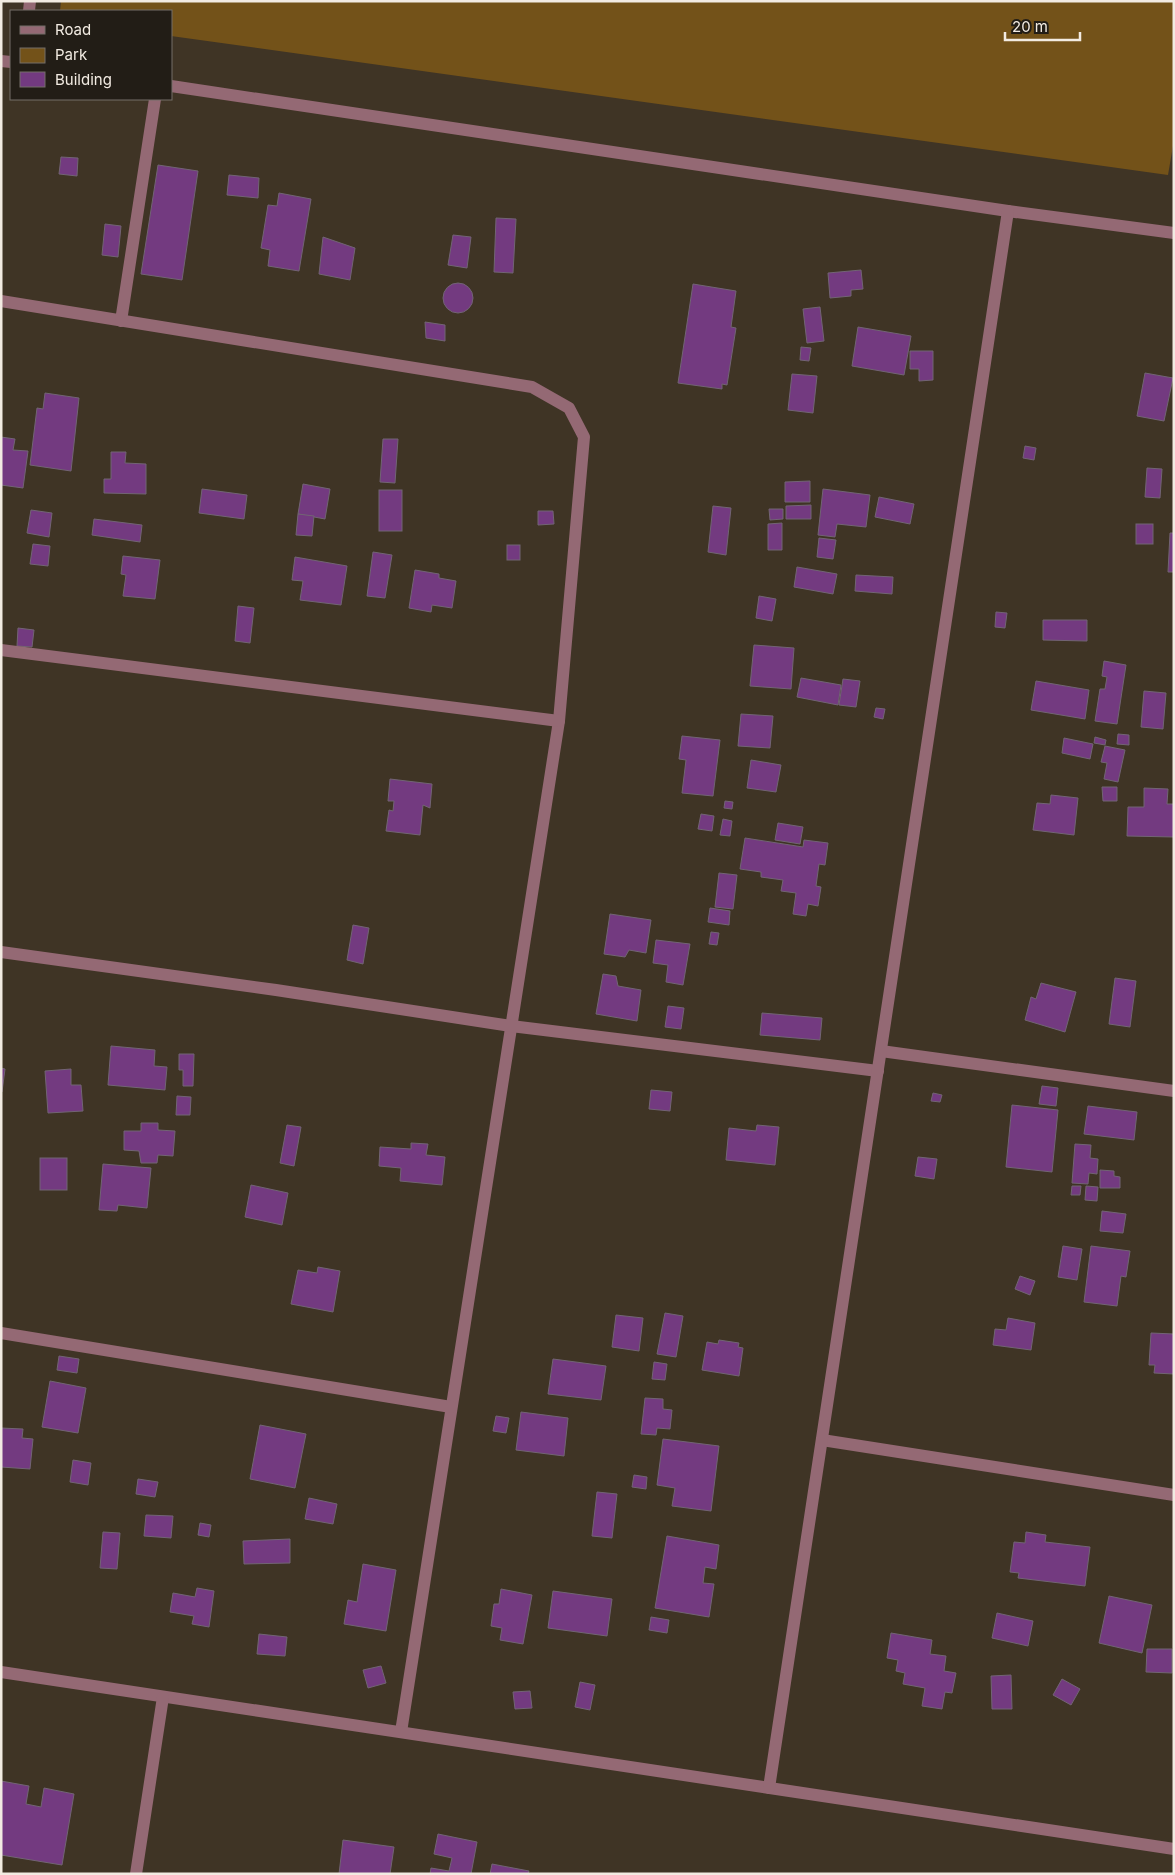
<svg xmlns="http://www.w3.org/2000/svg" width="1175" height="1875" font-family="Inter,sans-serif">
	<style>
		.green { fill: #735219 }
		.building { fill: #733a80; stroke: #726474 }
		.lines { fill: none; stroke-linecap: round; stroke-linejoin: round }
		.minor { stroke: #946974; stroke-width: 12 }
	</style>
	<rect width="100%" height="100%" fill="#3f3425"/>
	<path class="green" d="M 61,1 L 1174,1 L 1174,140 L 1168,175 L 171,36 L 171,11 L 60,11 Z"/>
	<g class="building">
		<path d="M 61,157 L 78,158 L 77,176 L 59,174 Z"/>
		<path d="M 158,165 L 198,171 L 182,280 L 141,274 Z"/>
		<path d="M 229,175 L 259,178 L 258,198 L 227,195 Z"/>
		<path d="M 279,193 L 311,199 L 299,271 L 268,266 L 270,250 L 261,248 L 268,205 L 277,206 Z"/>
		<path d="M 496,218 L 516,219 L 513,273 L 494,272 Z"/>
		<path d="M 105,224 L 121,226 L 118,257 L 102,255 Z"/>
		<path d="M 453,235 L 471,237 L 467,268 L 448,265 Z"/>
		<path d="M 323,237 L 355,248 L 350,280 L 319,274 Z"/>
		<path d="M 861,270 L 863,289 L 851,290 L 851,296 L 830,298 L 828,273 Z"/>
		<circle cx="458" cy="298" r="15"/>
		<path d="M 693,284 L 736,291 L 731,327 L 736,328 L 727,385 L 722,384 L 722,389 L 678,383 Z"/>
		<path d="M 820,307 L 824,341 L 807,343 L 803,309 Z"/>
		<path d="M 425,322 L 445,325 L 445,341 L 426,338 Z"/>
		<path d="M 858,327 L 911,336 L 904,375 L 852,366 Z"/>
		<path d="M 801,347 L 811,348 L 809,361 L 800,360 Z"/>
		<path d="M 910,351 L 933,351 L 933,380 L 919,381 L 919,369 L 910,369 Z"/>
		<path d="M 1145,373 L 1173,378 L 1164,421 L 1137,416 Z"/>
		<path d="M 792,374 L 817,376 L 813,413 L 788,410 Z"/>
		<path d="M 45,393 L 79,398 L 71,471 L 30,465 L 37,408 L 43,409 Z"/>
		<path d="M 1,437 L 15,439 L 13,450 L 28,451 L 23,488 L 1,485 Z"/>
		<path d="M 383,439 L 398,439 L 395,483 L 380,482 Z"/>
		<path d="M 1025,446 L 1036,448 L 1034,460 L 1023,458 Z"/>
		<path d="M 111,452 L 126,452 L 125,463 L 146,464 L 146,494 L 104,493 L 104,479 L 111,479 Z"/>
		<path d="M 1147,468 L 1162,469 L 1160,498 L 1145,497 Z"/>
		<path d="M 810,481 L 810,502 L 785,502 L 785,482 Z"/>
		<path d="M 303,484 L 330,489 L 325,519 L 298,514 Z"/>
		<path d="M 202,489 L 247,495 L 244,519 L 199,513 Z"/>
		<path d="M 823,489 L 870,495 L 866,527 L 837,524 L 835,537 L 818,535 Z"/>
		<rect x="379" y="490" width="23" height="41"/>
		<path d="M 879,497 L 914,504 L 910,524 L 875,517 Z"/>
		<path d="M 811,505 L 811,519 L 786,519 L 786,506 Z"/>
		<path d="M 713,506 L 731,508 L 726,555 L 708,552 Z"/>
		<path d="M 769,509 L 783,509 L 783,519 L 770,520 Z"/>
		<path d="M 31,510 L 52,513 L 49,537 L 27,533 Z"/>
		<path d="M 538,511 L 553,511 L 554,524 L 538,525 Z"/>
		<path d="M 298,514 L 314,516 L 312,536 L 296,535 Z"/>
		<path d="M 94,519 L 142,525 L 140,542 L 92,535 Z"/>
		<path d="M 782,523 L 782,550 L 768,550 L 768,524 Z"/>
		<rect x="1136" y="524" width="17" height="20"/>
		<path d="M 1170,533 L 1174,533 L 1174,572 L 1168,572 Z"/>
		<path d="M 819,538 L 836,540 L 833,559 L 817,557 Z"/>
		<path d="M 33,544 L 50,546 L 48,566 L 30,564 Z"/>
		<rect x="507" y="545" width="13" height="15"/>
		<path d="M 373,552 L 392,555 L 385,598 L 367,596 Z"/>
		<path d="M 123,556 L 160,560 L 155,599 L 123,596 L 126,575 L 121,574 Z"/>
		<path d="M 295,557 L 347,566 L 341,605 L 300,600 L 303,581 L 292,580 Z"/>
		<path d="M 797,567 L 837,574 L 833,594 L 794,587 Z"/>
		<path d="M 415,570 L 439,574 L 439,578 L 456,581 L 452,608 L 432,605 L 431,612 L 409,608 Z"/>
		<path d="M 856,575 L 893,577 L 892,594 L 855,591 Z"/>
		<path d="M 759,596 L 776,599 L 772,621 L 756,618 Z"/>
		<path d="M 238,606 L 254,608 L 250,643 L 235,641 Z"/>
		<path d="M 996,612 L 1007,613 L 1005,628 L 995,627 Z"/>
		<path d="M 1043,620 L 1087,620 L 1087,641 L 1043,640 Z"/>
		<path d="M 18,628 L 34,630 L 32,647 L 17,646 Z"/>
		<path d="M 754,645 L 794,648 L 791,689 L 750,686 Z"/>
		<path d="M 1104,661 L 1126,665 L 1117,724 L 1095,721 L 1100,689 L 1105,689 L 1107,677 L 1102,676 Z"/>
		<path d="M 801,678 L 841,685 L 838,705 L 797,697 Z"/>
		<path d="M 843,679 L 860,681 L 856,707 L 839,705 Z"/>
		<path d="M 1036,681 L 1089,690 L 1085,719 L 1031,710 Z"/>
		<path d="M 1144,691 L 1166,693 L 1163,729 L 1141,727 Z"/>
		<path d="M 876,708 L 885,709 L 883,719 L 874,717 Z"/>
		<path d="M 741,714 L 773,716 L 770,748 L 738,746 Z"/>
		<path d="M 1118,734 L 1129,735 L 1129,745 L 1117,744 Z"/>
		<path d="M 682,736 L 720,740 L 713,796 L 682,793 L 686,760 L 679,759 Z"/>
		<path d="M 1095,737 L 1106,740 L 1105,745 L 1094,743 Z"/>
		<path d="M 1064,738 L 1093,744 L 1090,759 L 1062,753 Z"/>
		<path d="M 1105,746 L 1125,750 L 1118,782 L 1104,779 L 1107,763 L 1101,762 Z"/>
		<path d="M 751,760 L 781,765 L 776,792 L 747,788 Z"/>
		<path d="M 390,779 L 432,784 L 430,808 L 423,805 L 420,835 L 386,831 L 389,810 L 393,811 L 394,801 L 388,801 Z"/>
		<path d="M 1102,787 L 1117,787 L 1117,801 L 1103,801 Z"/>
		<path d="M 1144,788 L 1168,789 L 1167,804 L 1174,804 L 1174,837 L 1127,836 L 1128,807 L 1144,807 Z"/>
		<path d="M 1051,795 L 1078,798 L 1074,835 L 1033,830 L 1037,803 L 1050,804 Z"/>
		<path d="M 725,801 L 733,802 L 732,809 L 724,808 Z"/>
		<path d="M 701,814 L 714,816 L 712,831 L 698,829 Z"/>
		<path d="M 723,819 L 732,821 L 730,836 L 720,835 Z"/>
		<path d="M 778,823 L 803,827 L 800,844 L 775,840 Z"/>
		<path d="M 745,838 L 803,847 L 804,840 L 828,843 L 825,865 L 819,864 L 816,886 L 821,887 L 818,906 L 808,904 L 806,916 L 793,914 L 796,893 L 781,891 L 783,880 L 761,877 L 761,872 L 740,869 Z"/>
		<path d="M 719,873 L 737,875 L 733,909 L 715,907 Z"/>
		<path d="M 710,908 L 730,911 L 729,925 L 708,922 Z"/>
		<path d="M 610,914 L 651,920 L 646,953 L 629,950 L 625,957 L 604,954 Z"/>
		<path d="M 353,925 L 369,928 L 363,964 L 347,960 Z"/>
		<path d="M 711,932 L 719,933 L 717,945 L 709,944 Z"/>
		<path d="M 656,940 L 690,944 L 683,985 L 666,982 L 668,965 L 653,963 Z"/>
		<path d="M 603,974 L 616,976 L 618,986 L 641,990 L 637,1021 L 596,1014 Z"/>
		<path d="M 1115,978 L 1136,981 L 1130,1027 L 1109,1024 Z"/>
		<path d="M 1041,983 L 1076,992 L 1065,1032 L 1025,1020 L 1031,997 L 1036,999 Z"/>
		<path d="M 668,1006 L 684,1008 L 681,1029 L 665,1027 Z"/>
		<path d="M 762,1013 L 822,1018 L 820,1040 L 760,1035 Z"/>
		<path d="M 111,1046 L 155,1050 L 154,1066 L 167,1067 L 165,1090 L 108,1085 Z"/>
		<path d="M 179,1054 L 194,1054 L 193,1086 L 183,1086 L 183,1070 L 179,1070 Z"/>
		<path d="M 1,1068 L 5,1069 L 2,1092 L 1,1092 Z"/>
		<path d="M 71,1069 L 71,1085 L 81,1085 L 83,1111 L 48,1113 L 45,1071 Z"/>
		<path d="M 1042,1086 L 1058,1088 L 1056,1106 L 1039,1104 Z"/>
		<path d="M 651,1090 L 672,1092 L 670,1111 L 649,1109 Z"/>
		<path d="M 933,1093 L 942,1095 L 940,1102 L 931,1101 Z"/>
		<path d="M 177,1096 L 191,1097 L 190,1115 L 176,1115 Z"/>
		<path d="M 1012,1105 L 1058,1110 L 1052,1172 L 1006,1167 Z"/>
		<path d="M 1088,1106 L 1137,1112 L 1134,1140 L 1084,1134 Z"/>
		<path d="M 141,1123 L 158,1123 L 158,1130 L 175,1131 L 173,1156 L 158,1155 L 157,1163 L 141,1163 L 139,1151 L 124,1150 L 124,1131 L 141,1131 Z"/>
		<path d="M 287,1125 L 301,1127 L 294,1166 L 280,1163 Z"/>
		<path d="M 757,1125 L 779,1127 L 775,1165 L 726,1160 L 729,1128 L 756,1131 Z"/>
		<path d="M 411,1143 L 428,1144 L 426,1155 L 445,1157 L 442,1185 L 400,1181 L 401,1168 L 379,1166 L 380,1147 L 411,1149 Z"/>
		<path d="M 1075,1144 L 1091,1145 L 1090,1158 L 1098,1159 L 1097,1174 L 1089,1173 L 1088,1184 L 1072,1183 Z"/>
		<path d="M 918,1157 L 937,1159 L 934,1179 L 915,1176 Z"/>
		<rect x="40" y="1158" width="27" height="32"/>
		<path d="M 103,1164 L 151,1168 L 147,1208 L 118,1205 L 117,1211 L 99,1210 Z"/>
		<path d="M 1100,1170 L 1114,1171 L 1114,1176 L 1120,1177 L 1120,1188 L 1100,1188 Z"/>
		<path d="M 251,1185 L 288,1193 L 282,1225 L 245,1217 Z"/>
		<path d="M 1072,1186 L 1081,1186 L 1080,1195 L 1071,1195 Z"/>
		<path d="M 1086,1186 L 1098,1187 L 1097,1201 L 1085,1200 Z"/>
		<path d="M 1102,1211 L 1126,1214 L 1123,1233 L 1100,1231 Z"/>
		<path d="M 1063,1246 L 1082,1249 L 1077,1280 L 1058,1277 Z"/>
		<path d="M 1091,1246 L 1130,1251 L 1126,1277 L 1121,1276 L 1117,1306 L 1084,1302 Z"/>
		<path d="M 318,1267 L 340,1271 L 333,1312 L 291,1304 L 298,1270 L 317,1273 Z"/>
		<path d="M 1020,1276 L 1035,1281 L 1030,1295 L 1015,1289 Z"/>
		<path d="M 665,1313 L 683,1316 L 676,1357 L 657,1354 Z"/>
		<path d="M 616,1315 L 643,1318 L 639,1351 L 612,1347 Z"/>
		<path d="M 1008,1318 L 1035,1323 L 1031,1350 L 993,1345 L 995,1329 L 1006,1330 Z"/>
		<path d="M 1151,1333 L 1174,1334 L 1174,1374 L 1154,1373 L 1155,1365 L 1149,1365 Z"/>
		<path d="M 719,1340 L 739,1343 L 738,1347 L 743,1348 L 739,1376 L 702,1370 L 707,1342 L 718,1344 Z"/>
		<path d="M 59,1356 L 79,1359 L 77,1373 L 57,1370 Z"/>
		<path d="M 553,1359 L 606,1366 L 601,1400 L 548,1394 Z"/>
		<path d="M 654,1362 L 667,1364 L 665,1380 L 652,1379 Z"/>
		<path d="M 50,1381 L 86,1388 L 78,1433 L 42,1427 Z"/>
		<path d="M 645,1398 L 663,1399 L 663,1409 L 672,1410 L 670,1429 L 657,1428 L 656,1435 L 641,1434 Z"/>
		<path d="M 521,1412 L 568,1418 L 564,1456 L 516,1450 Z"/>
		<path d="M 496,1416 L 509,1418 L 506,1433 L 493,1431 Z"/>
		<path d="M 260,1425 L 306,1434 L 295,1488 L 250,1479 Z"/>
		<path d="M 1,1428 L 23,1429 L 22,1438 L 33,1439 L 30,1469 L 1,1467 Z"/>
		<path d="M 663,1439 L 719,1446 L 711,1511 L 672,1506 L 675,1488 L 657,1485 Z"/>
		<path d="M 73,1460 L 91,1463 L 88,1485 L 70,1482 Z"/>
		<path d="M 634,1475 L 647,1477 L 646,1489 L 632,1487 Z"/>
		<path d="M 138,1479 L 158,1482 L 155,1497 L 136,1494 Z"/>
		<path d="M 597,1492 L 617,1494 L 612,1538 L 592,1536 Z"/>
		<path d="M 309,1498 L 337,1504 L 333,1524 L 305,1519 Z"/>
		<path d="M 146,1515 L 173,1516 L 171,1538 L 144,1536 Z"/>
		<path d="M 200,1523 L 211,1525 L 209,1537 L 198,1535 Z"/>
		<path d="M 103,1532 L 120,1533 L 117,1569 L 100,1568 Z"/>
		<path d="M 1026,1532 L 1046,1535 L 1045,1542 L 1090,1547 L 1085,1586 L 1018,1578 L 1019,1573 L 1010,1572 L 1014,1542 L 1025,1543 Z"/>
		<path d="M 667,1536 L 719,1545 L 716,1569 L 705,1567 L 703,1583 L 714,1584 L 709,1617 L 655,1608 Z"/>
		<path d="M 290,1539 L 290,1563 L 244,1564 L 243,1541 Z"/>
		<path d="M 363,1564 L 396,1570 L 386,1631 L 344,1624 L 348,1600 L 357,1602 Z"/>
		<path d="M 197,1588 L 214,1591 L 209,1627 L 192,1624 L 194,1616 L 170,1612 L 173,1593 L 195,1597 Z"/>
		<path d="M 501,1589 L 532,1595 L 523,1644 L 500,1640 L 502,1628 L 491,1626 L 494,1604 L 499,1604 Z"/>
		<path d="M 553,1591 L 612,1599 L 607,1636 L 548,1628 Z"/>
		<path d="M 1109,1596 L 1152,1605 L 1142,1653 L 1099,1643 Z"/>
		<path d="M 997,1613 L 1033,1621 L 1028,1646 L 992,1638 Z"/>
		<path d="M 651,1617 L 669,1620 L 667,1633 L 649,1630 Z"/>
		<path d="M 891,1633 L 932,1640 L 930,1654 L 946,1656 L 944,1671 L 956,1673 L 952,1693 L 945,1692 L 942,1709 L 922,1706 L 925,1688 L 903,1684 L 905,1673 L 896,1671 L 898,1660 L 887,1658 Z"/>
		<path d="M 259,1634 L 287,1637 L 285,1656 L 257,1654 Z"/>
		<path d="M 1147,1649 L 1172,1649 L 1172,1673 L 1146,1672 Z"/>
		<path d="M 381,1666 L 386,1683 L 368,1688 L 363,1670 Z"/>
		<path d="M 1011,1675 L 1012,1709 L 992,1709 L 991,1676 Z"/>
		<path d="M 1062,1679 L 1080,1689 L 1071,1705 L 1053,1695 Z"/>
		<path d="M 580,1682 L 595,1685 L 590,1710 L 575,1707 Z"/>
		<path d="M 530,1691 L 532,1708 L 515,1709 L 513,1692 Z"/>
		<path d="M 1,1781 L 29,1786 L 26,1804 L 41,1807 L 44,1788 L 74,1794 L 62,1865 L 1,1855 Z"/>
		<path d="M 438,1834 L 477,1842 L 471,1874 L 430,1874 L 431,1868 L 449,1871 L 452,1858 L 434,1854 Z"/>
		<path d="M 343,1840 L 394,1847 L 390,1874 L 339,1874 Z"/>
		<path d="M 492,1864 L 529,1871 L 528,1874 L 490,1874 Z"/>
	</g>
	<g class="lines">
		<g class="minor">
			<path d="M 29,11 L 30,1"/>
			<path d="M 1,61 L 11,62"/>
			<path d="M 171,86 L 1008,211 L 1174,233"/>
			<path d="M 1,301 L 532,387 L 569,408 L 584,437 L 559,721 L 401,1732"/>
			<path d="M 121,321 L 155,99"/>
			<path d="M 1,650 L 559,721"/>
			<path d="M 1,952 L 276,990 L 511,1026 L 878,1071"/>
			<path d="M 881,1051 L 1174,1091"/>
			<path d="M 1,1333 L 451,1407"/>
			<path d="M 822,1440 L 1174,1495"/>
			<path d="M 1,1672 L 1174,1849"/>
			<path d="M 769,1788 L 1008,211"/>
			<path d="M 136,1874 L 163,1697"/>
		</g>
	</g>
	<rect width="1175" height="1875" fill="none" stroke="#f2ebe2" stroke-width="5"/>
	<rect x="10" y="10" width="162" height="90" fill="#221d16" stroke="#756f68"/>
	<rect x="20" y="26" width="25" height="8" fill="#946974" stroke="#756f68"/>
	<text x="55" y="35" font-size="15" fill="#f2ebe2">Road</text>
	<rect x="20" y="48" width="25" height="15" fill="#735219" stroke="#756f68"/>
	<text x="55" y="60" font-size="15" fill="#f2ebe2">Park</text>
	<rect x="20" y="72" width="25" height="15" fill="#733a80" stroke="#756f68"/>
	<text x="55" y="85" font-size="15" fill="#f2ebe2">Building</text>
	<path d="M1005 32v8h75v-8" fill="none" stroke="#f2ebe2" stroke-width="2.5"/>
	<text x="1012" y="32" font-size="15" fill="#f2ebe2" stroke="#221d16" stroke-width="4" paint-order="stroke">20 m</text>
</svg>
